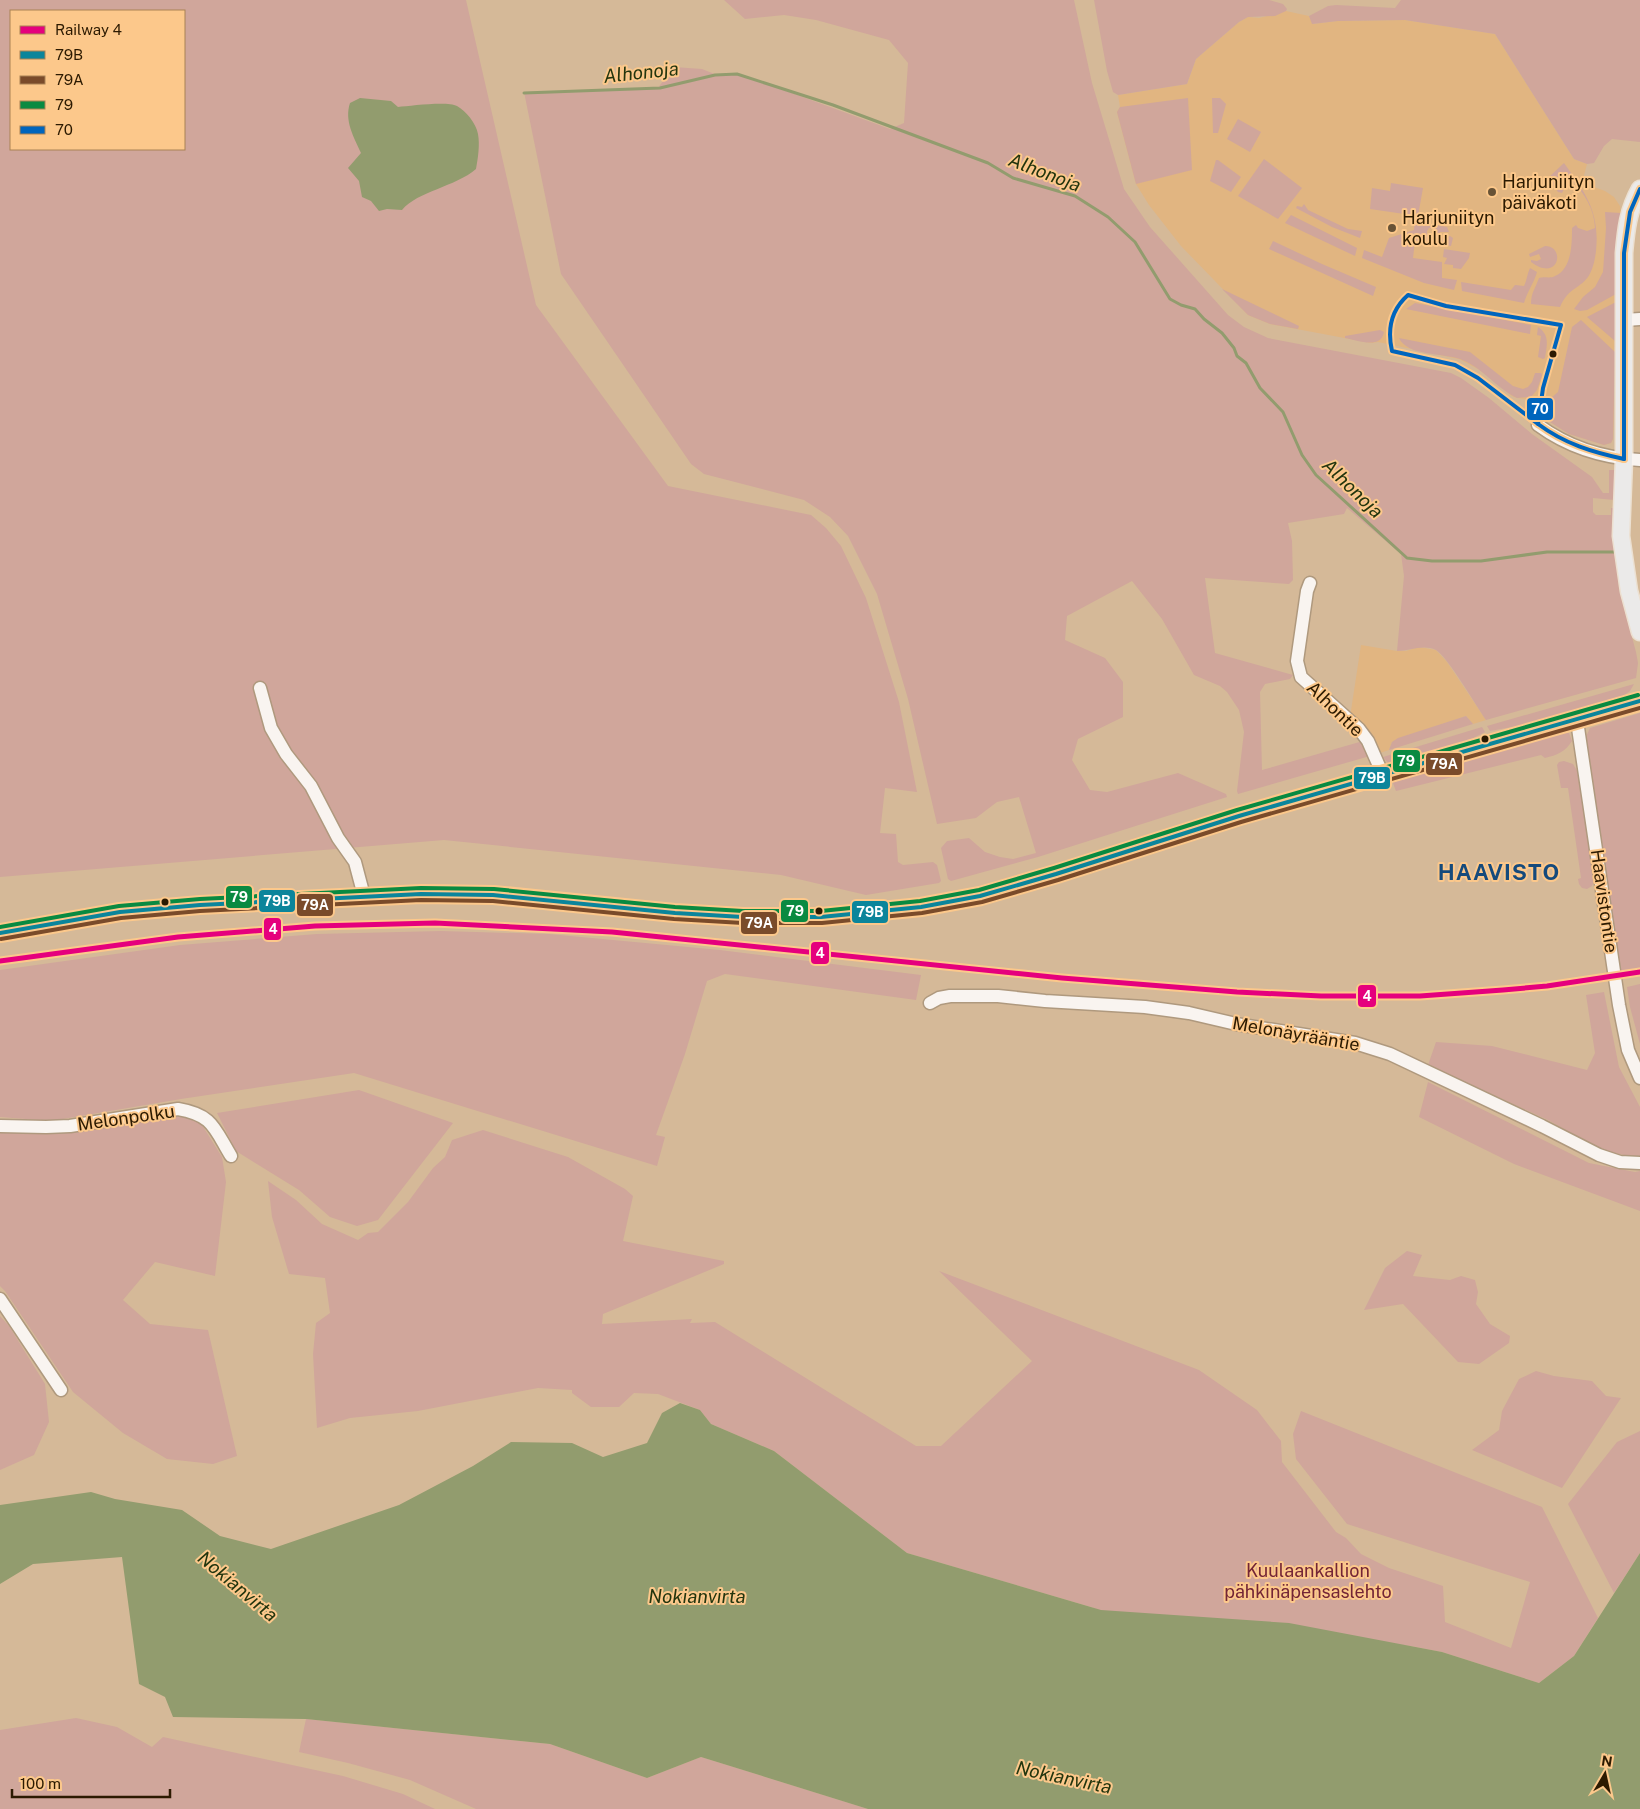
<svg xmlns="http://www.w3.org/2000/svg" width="1640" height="1809" font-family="'Public Sans',sans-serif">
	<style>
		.built { fill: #e1b581 }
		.green { fill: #d0a69b; fill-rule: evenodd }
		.water { fill: #929c6e }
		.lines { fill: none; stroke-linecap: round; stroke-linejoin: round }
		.stream { stroke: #929c6e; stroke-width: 3 }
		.minor-casing { stroke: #af997e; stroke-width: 15 }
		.major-casing { stroke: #ece0d1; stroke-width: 19 }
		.minor { stroke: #f9f4f0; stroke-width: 12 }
		.major { stroke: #ebeae9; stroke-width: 16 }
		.bus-1-casing { stroke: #fcc88b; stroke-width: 8 }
		.bus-2-casing { stroke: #fcc88b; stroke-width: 8 }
		.bus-3-casing { stroke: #fcc88b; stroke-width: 8 }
		.bus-4-casing { stroke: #fcc88b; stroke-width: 8 }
		.bus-1 { stroke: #0b859b; stroke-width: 4 }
		.bus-2 { stroke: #7a4b2a; stroke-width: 4 }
		.bus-3 { stroke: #098a41; stroke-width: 4 }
		.bus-4 { stroke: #0065bd; stroke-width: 4 }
		.rail-1-casing { stroke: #fcc88b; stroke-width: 9 }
		.rail-1 { stroke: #e5007d; stroke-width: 5 }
		.poi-dot { fill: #675236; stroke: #fcc88b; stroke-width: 2 }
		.bus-dot { fill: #2c1a01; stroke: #fcc88b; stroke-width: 2 }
		.labels { text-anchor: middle; stroke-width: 4; stroke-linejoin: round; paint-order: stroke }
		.poi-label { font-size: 18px; fill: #2c1a01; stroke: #fcc88b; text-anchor: start }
		.street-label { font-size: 18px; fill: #2c1a01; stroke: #fcc88b }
		.park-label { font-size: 18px; fill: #732536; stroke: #fcc88b }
		.water-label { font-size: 19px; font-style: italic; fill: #23350e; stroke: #fcc88b }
		.district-label { font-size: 22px; font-weight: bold; letter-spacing: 1px; fill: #154a7c; stroke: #fcc88b }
		.line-badge { stroke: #fcc88b; stroke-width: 2 }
		.badge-label { font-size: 14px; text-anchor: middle; font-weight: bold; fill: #fff }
	</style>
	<rect width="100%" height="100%" fill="#d5b998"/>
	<g class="built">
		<path d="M 1286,11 L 1309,16 L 1313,24 L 1337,21 L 1405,20 L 1495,34 L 1574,159 L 1587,164 L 1583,179 L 1589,185 L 1605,191 L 1614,197 L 1620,206 L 1621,213 L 1617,232 L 1613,439 L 1611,443 L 1604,445 L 1569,434 L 1550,422 L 1547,415 L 1525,399 L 1517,398 L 1512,396 L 1480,370 L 1459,359 L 1378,342 L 1371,343 L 1270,324 L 1248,315 L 1181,246 L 1149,205 L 1136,184 L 1117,112 L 1120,107 L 1118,95 L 1187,84 L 1196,59 L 1239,22 L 1248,17 L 1259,18 Z"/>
		<path d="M 1361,645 L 1397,651 L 1406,651 L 1419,647 L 1436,650 L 1447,662 L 1486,720 L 1473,724 L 1466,716 L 1392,742 L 1389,750 L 1377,754 L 1350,717 Z"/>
	</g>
	<g class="green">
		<path d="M 0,0 L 466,0 L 536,305 L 668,486 L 811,515 L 826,528 L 841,546 L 866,598 L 899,702 L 917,792 L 885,788 L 880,833 L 896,834 L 898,862 L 903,865 L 933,862 L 937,865 L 941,881 L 939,883 L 866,895 L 781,875 L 444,840 L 0,877 ZM 11,11 L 184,11 L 184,149 L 11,149 Z"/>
		<path d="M 724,0 L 1074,0 L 1092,83 L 1124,189 L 1150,227 L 1228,315 L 1244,327 L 1268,338 L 1451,373 L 1461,378 L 1489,398 L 1532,434 L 1592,477 L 1603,493 L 1609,493 L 1609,470 L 1615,470 L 1614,500 L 1593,498 L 1593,512 L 1596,515 L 1611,515 L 1611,508 L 1614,508 L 1616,560 L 1619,589 L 1636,652 L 1638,663 L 1636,678 L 1486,720 C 1477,707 1447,656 1436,650 C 1423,644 1410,651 1397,651 L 1404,576 L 1401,554 L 1347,508 L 1344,514 L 1288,523 L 1292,541 L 1293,580 L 1289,584 L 1205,578 L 1215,653 L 1293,675 L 1290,679 L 1265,684 L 1260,692 L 1262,770 L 1363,741 L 1370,756 L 1238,794 L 1237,791 L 1244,732 L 1239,710 L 1227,692 L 1220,686 L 1194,675 L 1162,619 L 1132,581 L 1067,616 L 1065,640 L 1105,658 L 1123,682 L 1123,717 L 1078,739 L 1072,760 L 1090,790 L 1107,792 L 1178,773 L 1226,794 L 1227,797 L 1038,857 L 951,881 L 948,879 L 941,848 L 947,841 L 969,838 L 985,852 L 1000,857 L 1013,859 L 1036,853 L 1019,797 L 997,802 L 976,818 L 937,824 L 908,699 L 877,594 L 848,536 L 830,517 L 804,500 L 704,474 L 691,464 L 561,274 L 524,92 L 657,89 L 674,67 L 702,69 L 717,75 L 740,74 L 890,129 L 904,123 L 908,63 L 889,40 L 816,20 L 784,15 L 745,19 Z"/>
		<path d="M 1094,0 L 1269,0 L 1283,4 L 1287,9 L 1286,11 L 1275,16 L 1248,17 L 1239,22 L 1196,59 L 1187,84 L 1118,95 L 1113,92 L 1107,71 Z"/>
		<path d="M 1401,0 L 1640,0 L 1640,142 L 1612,139 L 1604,146 L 1594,163 L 1587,164 L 1574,159 L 1495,34 L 1405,20 L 1338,21 L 1312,24 L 1309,16 L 1328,6 L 1336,5 L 1395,8 Z"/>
		<path d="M 1188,98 L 1192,170 L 1136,184 L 1117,112 L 1120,107 Z"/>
		<path d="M 1212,98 L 1220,98 L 1226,104 L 1218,133 L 1213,133 Z"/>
		<path d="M 1238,119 L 1261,132 L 1250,152 L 1227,139 Z"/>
		<path d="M 1264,159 L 1302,188 L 1278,219 L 1238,196 Z"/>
		<path d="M 1216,160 L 1218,160 L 1241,177 L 1231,192 L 1210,181 Z"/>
		<path d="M 1564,163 C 1586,193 1600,213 1596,251 C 1595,259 1593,270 1588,277 C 1578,290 1569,287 1560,307 L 1531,304 C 1531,293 1535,289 1539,278 C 1544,276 1550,279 1555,276 C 1572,269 1572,243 1572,228 L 1576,225 L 1578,228 L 1587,231 L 1595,228 C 1594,208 1585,195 1572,180 L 1567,183 L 1562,193 L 1558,192 L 1548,178 Z"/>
		<path d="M 1391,183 L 1423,188 L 1418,216 L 1370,209 L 1372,188 L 1390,191 Z"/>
		<path d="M 1304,204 L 1308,210 L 1348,229 L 1362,231 L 1360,238 L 1332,227 L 1296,208 L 1297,206 L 1302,207 Z"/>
		<path d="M 1605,212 L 1621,213 L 1617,232 L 1616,294 L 1587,310 L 1580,311 L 1574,309 L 1583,297 L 1595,287 L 1603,272 L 1606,228 Z"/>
		<path d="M 1291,215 L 1357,248 L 1355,256 L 1285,223 Z"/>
		<path d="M 1415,221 L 1447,227 L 1449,232 L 1440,232 L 1439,238 L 1446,239 L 1447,237 L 1450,236 L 1453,238 L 1451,246 L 1431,243 L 1432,235 L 1434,234 L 1436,232 L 1434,229 L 1429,228 L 1427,231 L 1427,234 L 1430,235 L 1429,242 L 1415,241 L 1413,258 L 1442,262 L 1442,278 L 1457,280 L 1454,290 L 1424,283 L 1362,258 L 1364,250 L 1382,257 L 1389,238 L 1414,230 Z"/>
		<path d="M 1273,241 L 1322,264 L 1376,287 L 1373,296 L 1269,249 Z"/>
		<path d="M 1545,246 C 1566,246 1559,283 1531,262 L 1531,260 L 1537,261 L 1541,259 L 1539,254 L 1530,257 L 1529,254 Z"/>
		<path d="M 1444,249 L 1470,253 L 1469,258 L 1461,269 L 1453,268 L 1453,265 L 1444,264 L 1447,258 L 1443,257 Z"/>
		<path d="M 1530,268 L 1537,272 C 1534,283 1527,292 1524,303 L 1462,291 L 1461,282 L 1511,290 L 1515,285 L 1524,286 C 1527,280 1527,274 1530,268 Z"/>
		<path d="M 1222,289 L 1299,326 L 1298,329 L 1270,324 L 1248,315 Z"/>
		<path d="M 1415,303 L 1531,325 L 1530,334 L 1406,309 Z"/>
		<path d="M 1614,303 L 1616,303 L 1615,341 L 1587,317 Z"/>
		<path d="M 1581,320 L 1615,352 L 1613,439 L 1611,443 L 1604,445 L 1569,434 L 1550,422 L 1547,415 L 1550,399 L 1558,392 L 1572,327 Z"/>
		<path d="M 1538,327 C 1550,335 1547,345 1545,358 L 1543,359 L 1538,357 L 1541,336 L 1537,335 Z"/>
		<path d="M 1380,330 L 1384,332 C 1381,350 1357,340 1345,338 L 1345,336 Z"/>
		<path d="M 1399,338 L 1470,352 L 1513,386 L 1523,389 L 1528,387 L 1532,382 L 1535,373 L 1541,373 L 1542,375 L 1537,390 L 1531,397 L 1517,398 C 1496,388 1482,367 1460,359 C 1443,353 1407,356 1399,338 Z"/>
		<path d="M 1634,684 L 1630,691 L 1616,701 L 1540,722 L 1490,731 L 1487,726 Z"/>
		<path d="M 1640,713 L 1640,968 L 1618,972 L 1585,739 L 1590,728 Z"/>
		<path d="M 1466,716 L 1473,724 L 1389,750 L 1392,742 L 1398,738 Z"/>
		<path d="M 1482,727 L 1485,732 L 1456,747 L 1396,764 L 1389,764 L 1383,757 Z"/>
		<path d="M 1559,731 L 1569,733 L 1572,741 C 1565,752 1557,755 1545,758 L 1541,755 L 1396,791 L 1391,778 Z"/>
		<path d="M 1564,761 L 1573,764 L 1579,774 L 1594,882 L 1592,886 L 1587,889 L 1582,888 L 1579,884 L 1578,879 L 1581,878 L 1568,788 L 1561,788 L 1557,765 L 1559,762 Z"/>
		<path d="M 441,931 L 549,934 L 720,950 L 921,975 L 916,1000 L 725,974 L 707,981 L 685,1054 L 656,1135 L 665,1137 L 657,1166 L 354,1073 L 181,1099 L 51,1121 L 0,1117 L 0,970 L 180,945 L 317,934 Z"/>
		<path d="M 1640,984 L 1640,1044 L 1630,1007 L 1627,987 Z"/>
		<path d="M 1604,992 L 1619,1067 L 1640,1107 L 1640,1157 L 1638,1158 L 1601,1150 L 1548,1120 L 1428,1065 L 1436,1042 L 1492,1046 L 1587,1070 L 1595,1053 L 1586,995 Z"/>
		<path d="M 1428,1082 L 1589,1163 L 1635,1172 L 1640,1171 L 1640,1211 L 1514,1164 L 1419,1117 Z"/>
		<path d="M 359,1090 L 453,1123 L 378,1220 L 357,1226 L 330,1217 L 299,1190 L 236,1151 L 217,1113 Z"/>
		<path d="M 181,1113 L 202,1125 L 222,1157 L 226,1182 L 215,1276 L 155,1262 L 123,1300 L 150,1324 L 208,1330 L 237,1456 L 213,1464 L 167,1459 L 123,1433 L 73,1392 L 5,1291 L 0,1286 L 0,1129 Z"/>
		<path d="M 483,1130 L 568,1157 L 625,1189 L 633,1196 L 623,1241 L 724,1261 L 724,1264 L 603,1314 L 602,1324 L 692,1319 L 690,1323 L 715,1322 L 916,1446 L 941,1446 L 1032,1361 L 939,1271 L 1199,1370 L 1257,1410 L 1281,1441 L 1282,1462 L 1336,1532 L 1346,1538 L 1361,1554 L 1389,1568 L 1443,1586 L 1445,1622 L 1511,1648 L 1530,1582 L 1347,1524 L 1296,1459 L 1293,1434 L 1301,1411 L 1542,1507 L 1598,1618 L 1574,1656 L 1539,1683 L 1442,1652 L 1411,1646 L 1112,1615 L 1091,1607 L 907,1553 L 774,1451 L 711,1424 L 700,1410 L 658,1394 L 634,1393 L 619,1407 L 591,1407 L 572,1393 L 572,1390 L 538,1388 L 418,1411 L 350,1418 L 317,1428 L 313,1354 L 316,1323 L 330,1313 L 325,1278 L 289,1274 L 272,1217 L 268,1181 L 296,1200 L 322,1224 L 358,1240 L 368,1233 L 378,1232 L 408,1202 L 433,1168 L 445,1157 L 452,1140 Z"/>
		<path d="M 1407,1251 L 1422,1255 L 1413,1276 L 1450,1280 L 1461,1276 L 1475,1280 L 1478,1292 L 1476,1304 L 1490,1324 L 1510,1336 L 1509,1343 L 1479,1364 L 1458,1362 L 1403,1304 L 1364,1310 L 1385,1268 Z"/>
		<path d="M 0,1316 L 9,1326 L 45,1384 L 49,1422 L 34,1455 L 0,1470 Z"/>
		<path d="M 1536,1371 L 1554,1376 L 1592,1381 L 1606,1396 L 1621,1398 L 1562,1488 L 1472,1450 L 1499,1430 L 1502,1411 L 1519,1379 Z"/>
		<path d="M 1640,1431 L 1640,1553 L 1614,1593 L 1568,1504 L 1617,1442 Z"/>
		<path d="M 76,1718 L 117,1727 L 152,1747 L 163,1737 L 343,1776 L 403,1794 L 435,1809 L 0,1809 L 0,1730 Z"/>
		<path d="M 306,1719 L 550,1744 L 647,1778 L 701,1757 L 868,1809 L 476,1809 L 410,1780 L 348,1763 L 299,1752 Z"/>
	</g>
	<g class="water">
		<path d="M 360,98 L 391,101 L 398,107 C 410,106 447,101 457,106 C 466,111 476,123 478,134 C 480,145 478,158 476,169 C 455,187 418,191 402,210 L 387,209 L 379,211 L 371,201 L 362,197 L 359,181 L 348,168 L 361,153 C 354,137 344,121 350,103 Z"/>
		<path d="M 680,1403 L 700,1410 L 711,1424 L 774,1451 L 907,1553 L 1101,1610 L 1289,1623 L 1442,1652 L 1539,1683 L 1574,1656 L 1640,1553 L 1640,1809 L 868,1809 L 701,1757 L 647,1778 L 550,1744 L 306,1719 L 173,1717 L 165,1697 L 139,1684 L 122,1557 L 33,1564 L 0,1584 L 0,1505 L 91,1492 L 115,1499 L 182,1510 L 220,1536 L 271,1549 L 399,1505 L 473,1466 L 511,1442 L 572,1443 L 603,1457 L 647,1443 L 662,1413 Z"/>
	</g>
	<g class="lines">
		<path class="stream" d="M 524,93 L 660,88 L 715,75 L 737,74 L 833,105 L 988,163 L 1013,178 L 1075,196 L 1108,217 L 1135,242 L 1170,299 L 1181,305 L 1195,309 L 1204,319 L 1222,333 L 1234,348 L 1237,356 L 1246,363 L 1260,388 L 1283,412 L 1302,455 L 1316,475 L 1407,558 L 1432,561 L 1481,561 L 1547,552 L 1618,552"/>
		<defs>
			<g id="minor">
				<path d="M 1625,320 L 1640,319"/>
				<path d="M 1538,425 C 1568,447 1603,458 1640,460"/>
				<path d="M 260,688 L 271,728 L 286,754 L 311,786 L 338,838 L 355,862 L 364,896"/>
				<path d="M 1577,721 L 1619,1005 L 1628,1050 L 1640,1078"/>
				<path d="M 0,933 L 120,912 L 200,905 L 421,894 L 493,895 L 675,913 L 743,917 L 821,917 L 894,910 L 980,896 L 1056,874 L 1239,816 L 1383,775 L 1368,741 L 1359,729 L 1301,677 L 1297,661 L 1307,591 L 1310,583"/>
				<path d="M 930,1003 L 939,998 L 950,996 L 998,996 L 1045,1001 L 1145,1007 L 1189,1013 L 1236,1024 L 1355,1043 L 1390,1054 L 1542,1126 L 1599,1155 L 1620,1162 L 1640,1163"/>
				<path d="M 0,1126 L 46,1127 L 70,1126 L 178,1109 C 213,1115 214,1128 231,1156"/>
				<path d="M 0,1299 L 61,1390"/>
			</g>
			<g id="major">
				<path d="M 1640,189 C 1628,210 1626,230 1624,253 L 1624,459 L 1621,536 L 1629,591 L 1640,632"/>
				<path d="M 1383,775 L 1640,701"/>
			</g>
		</defs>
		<use href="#minor" class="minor-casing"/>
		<use href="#major" class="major-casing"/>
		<use href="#minor" class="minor"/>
		<use href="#major" class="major"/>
		<defs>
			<path id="bus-1" d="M 0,933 L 120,912 L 200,905 L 421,894 L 493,895 L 675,913 L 743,917 L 821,917 L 921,907 L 980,896 L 1056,874 L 1239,816 L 1640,701"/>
			<path id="bus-2" d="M 1,939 L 121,918 L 200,911 L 421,900 L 493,901 L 674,919 L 743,923 L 822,923 L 922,913 L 982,902 L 1058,880 L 1241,822 L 1640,708"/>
			<path id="bus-3" d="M 0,927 L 119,906 L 200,899 L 421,888 L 494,889 L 675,907 L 743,911 L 821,911 L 920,901 L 979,890 L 1054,868 L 1237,810 L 1638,695"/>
			<g id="bus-4">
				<path d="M 1408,295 L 1446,306 L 1561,325 L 1543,388 L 1538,424 L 1478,378 L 1455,365 L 1392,351 C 1387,329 1391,310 1408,295 Z"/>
				<path d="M 1538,424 C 1565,444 1592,452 1624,459"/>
				<path d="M 1624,459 L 1624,253 L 1630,212 L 1640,189"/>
			</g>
		</defs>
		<use href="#bus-1" class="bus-1-casing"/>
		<use href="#bus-2" class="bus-2-casing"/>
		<use href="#bus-3" class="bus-3-casing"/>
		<use href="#bus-4" class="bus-4-casing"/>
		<use href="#bus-1" class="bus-1"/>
		<use href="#bus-2" class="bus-2"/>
		<use href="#bus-3" class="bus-3"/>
		<use href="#bus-4" class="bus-4"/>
		<defs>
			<path id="rail-1" d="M 0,961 L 178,937 L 315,926 L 435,923 L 612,932 L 1062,978 L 1237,992 L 1321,996 L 1420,996 L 1503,990 L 1547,986 L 1640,972"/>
		</defs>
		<use href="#rail-1" class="rail-1-casing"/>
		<use href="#rail-1" class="rail-1"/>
	</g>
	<g class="poi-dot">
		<circle cx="1492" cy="192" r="5"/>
		<circle cx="1392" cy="228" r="5"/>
	</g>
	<g class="bus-dot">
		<circle cx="1553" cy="354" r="4.5"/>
		<circle cx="1485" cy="739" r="4.5"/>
		<circle cx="165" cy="902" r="4.5"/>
		<circle cx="819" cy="911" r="4.5"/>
	</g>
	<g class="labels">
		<g class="poi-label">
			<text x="1502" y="188">Harjuniityn<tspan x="1502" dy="21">päiväkoti</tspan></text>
			<text x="1402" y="224">Harjuniityn<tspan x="1402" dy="21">koulu</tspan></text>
		</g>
		<g class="street-label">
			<text transform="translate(1335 709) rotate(44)" y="6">Alhontie</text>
			<text transform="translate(1604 901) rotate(82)" y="6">Haavistontie</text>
			<text transform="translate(1296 1034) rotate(10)" y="6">Melonäyrääntie</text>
			<text transform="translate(126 1118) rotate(-8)" y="6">Melonpolku</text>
		</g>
		<g class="park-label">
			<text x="1308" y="1577">Kuulaankallion<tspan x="1308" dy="21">pähkinäpensaslehto</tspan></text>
		</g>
		<g class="water-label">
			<text transform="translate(641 72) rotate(-6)" y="7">Alhonoja</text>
			<text transform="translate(1045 172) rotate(21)" y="7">Alhonoja</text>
			<text transform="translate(1353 488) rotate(44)" y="7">Alhonoja</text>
			<text transform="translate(238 1586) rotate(40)" y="7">Nokianvirta</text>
			<text x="697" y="1603">Nokianvirta</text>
			<text transform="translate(1064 1777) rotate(12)" y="7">Nokianvirta</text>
		</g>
		<g class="district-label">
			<text x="1499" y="880">HAAVISTO</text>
		</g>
	</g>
	<g class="line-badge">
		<rect x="1526" y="397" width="28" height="24" rx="5" fill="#0065bd"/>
		<rect x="1392" y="749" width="29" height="24" rx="5" fill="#098a41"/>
		<rect x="1425" y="752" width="38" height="24" rx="5" fill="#7a4b2a"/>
		<rect x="1353" y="766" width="38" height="24" rx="5" fill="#0b859b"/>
		<rect x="225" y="885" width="28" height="24" rx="5" fill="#098a41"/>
		<rect x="258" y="889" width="38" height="24" rx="5" fill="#0b859b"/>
		<rect x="296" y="893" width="38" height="24" rx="5" fill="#7a4b2a"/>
		<rect x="780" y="899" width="29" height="24" rx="5" fill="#098a41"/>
		<rect x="851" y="900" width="38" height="24" rx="5" fill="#0b859b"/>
		<rect x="740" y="911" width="38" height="24" rx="5" fill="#7a4b2a"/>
		<rect x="263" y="917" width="19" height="24" rx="5" fill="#e5007d"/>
		<rect x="810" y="941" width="20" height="24" rx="5" fill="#e5007d"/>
		<rect x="1357" y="984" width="20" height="24" rx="5" fill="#e5007d"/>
	</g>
	<g class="badge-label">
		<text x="1540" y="414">70</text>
		<text x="1406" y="766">79</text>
		<text x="1444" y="769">79A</text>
		<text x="1372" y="783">79B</text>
		<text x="239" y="902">79</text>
		<text x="277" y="906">79B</text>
		<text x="315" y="910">79A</text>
		<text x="795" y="916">79</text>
		<text x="870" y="917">79B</text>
		<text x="759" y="928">79A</text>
		<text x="273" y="934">4</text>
		<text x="820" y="958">4</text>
		<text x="1367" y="1001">4</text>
	</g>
	<rect x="10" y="10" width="175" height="140" fill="#fcc88b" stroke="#a98254"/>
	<rect x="20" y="26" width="25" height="8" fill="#e5007d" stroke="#a98254"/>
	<text x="55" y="35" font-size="15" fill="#2c1a01">Railway 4</text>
	<rect x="20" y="51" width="25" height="8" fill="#0b859b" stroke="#a98254"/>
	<text x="55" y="60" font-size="15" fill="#2c1a01">79B</text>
	<rect x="20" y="76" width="25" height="8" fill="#7a4b2a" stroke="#a98254"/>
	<text x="55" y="85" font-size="15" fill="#2c1a01">79A</text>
	<rect x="20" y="101" width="25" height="8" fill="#098a41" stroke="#a98254"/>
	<text x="55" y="110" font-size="15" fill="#2c1a01">79</text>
	<rect x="20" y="126" width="25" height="8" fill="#0065bd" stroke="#a98254"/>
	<text x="55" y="135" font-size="15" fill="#2c1a01">70</text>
	<g transform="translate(1605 1774) rotate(9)" stroke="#fcc88b" stroke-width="4" paint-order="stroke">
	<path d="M0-4L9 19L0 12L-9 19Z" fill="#2c1a01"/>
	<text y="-8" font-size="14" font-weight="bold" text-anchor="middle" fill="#2c1a01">N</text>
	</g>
	<path d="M12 1789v8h158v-8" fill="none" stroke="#2c1a01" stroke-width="2.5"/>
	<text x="20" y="1789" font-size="15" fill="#2c1a01" stroke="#fcc88b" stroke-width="4" paint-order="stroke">100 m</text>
</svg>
